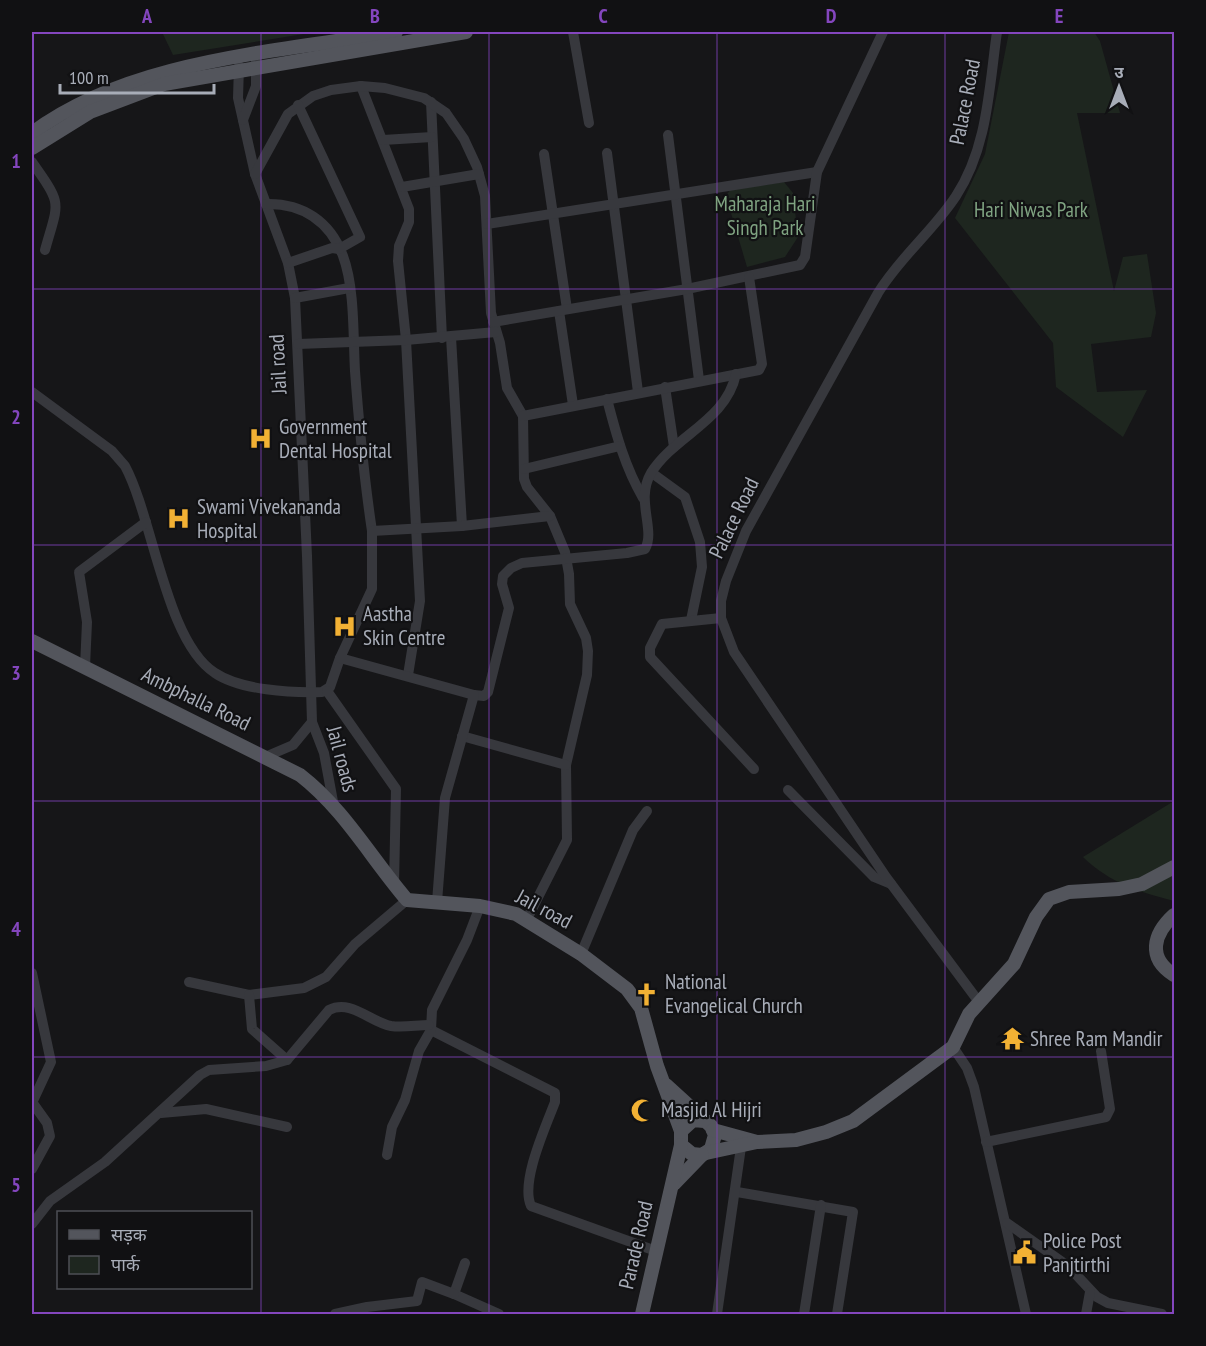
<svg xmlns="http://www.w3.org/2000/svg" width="1206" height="1346" font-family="'PT Sans Narrow','Noto Sans Devanagari',sans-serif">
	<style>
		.green { fill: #1e261f }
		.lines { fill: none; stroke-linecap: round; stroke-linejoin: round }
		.minor { stroke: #37383d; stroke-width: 10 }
		.major { stroke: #53555c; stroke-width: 14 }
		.grid { fill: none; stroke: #8446be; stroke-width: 1.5; stroke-opacity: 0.55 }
		.labels { text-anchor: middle; stroke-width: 4.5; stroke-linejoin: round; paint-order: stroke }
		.street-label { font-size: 21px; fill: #a8adb8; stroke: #111113 }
		.park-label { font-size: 21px; fill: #7fa381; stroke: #111113 }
		.poi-label { font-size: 21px; fill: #a8adb8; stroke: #111113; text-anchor: start }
		.neatline { fill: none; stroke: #8446be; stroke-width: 2 }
		.grid-label { font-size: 20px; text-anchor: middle; font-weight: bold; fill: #8446be }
	</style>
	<rect width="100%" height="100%" fill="#161618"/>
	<g class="green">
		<path d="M 162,32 L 316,32 L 173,55 Z"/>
		<path d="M 1009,32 L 1094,32 L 1100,41 L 1120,113 L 1077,113 L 1114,291 L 1123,257 L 1147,254 L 1156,313 L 1151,337 L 1091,344 L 1097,392 L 1147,390 L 1123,437 L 1056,387 L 1053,343 L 955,218 L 985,154 Z"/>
		<path d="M 784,182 L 793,193 L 798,237 L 785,257 L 747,267 L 726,196 L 730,190 Z"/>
		<path d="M 1174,801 L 1174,901 C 1139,892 1110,883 1083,857 Z"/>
	</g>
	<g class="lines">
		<g class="minor">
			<path d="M 573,32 L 589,123"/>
			<path d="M 239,66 L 238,98 L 255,174 L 288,263 L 295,298 L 307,556 L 312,722 L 324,753 L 334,807"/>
			<path d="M 361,86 L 409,209 L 409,222 L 399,246 L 398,261 L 406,340 L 420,601 L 408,675"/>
			<path d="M 431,102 L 442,338"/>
			<path d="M 243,120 L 256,86 L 256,55"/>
			<path d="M 668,135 L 699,380"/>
			<path d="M 383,140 L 432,137"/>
			<path d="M 607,153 L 638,392"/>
			<path d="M 544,154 L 567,309"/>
			<path d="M 32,162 C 63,206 59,200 45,250"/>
			<path d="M 255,174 L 288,114 L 313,96 L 331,90 L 361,86 L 385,88 L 424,98 L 446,113 L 464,139 L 477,167 L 485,196 L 491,313 L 500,343 L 507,388 L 523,416 L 524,479 L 527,487 L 550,516 L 565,552 L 569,574 L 570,604 L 586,638 L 588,651 L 587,675 L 566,765 L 567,840 L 527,919"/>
			<path d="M 402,187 L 479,174"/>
			<path d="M 266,204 C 302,203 330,221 343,256 C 355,288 353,337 355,371 C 359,425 364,477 372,531"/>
			<path d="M 487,224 L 817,172"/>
			<path d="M 288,263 L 332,248 L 339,249 L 360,237 L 298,105"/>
			<path d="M 295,298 L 349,288"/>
			<path d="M 559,311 L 573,405"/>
			<path d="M 493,322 L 687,289 L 800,265 L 805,257 L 817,172 L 883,32"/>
			<path d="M 451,337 L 462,526"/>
			<path d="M 298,344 L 406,340 L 496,332"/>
			<path d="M 665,387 L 674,447"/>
			<path d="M 32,392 L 112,451 L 125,466 C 153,518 166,642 215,673 C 240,690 291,693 322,692 L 330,687 L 340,658"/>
			<path d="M 607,399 C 616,434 625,467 643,498"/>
			<path d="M 523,416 L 759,370 L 762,364 L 749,277"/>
			<path d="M 524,469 L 620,446"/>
			<path d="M 652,473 L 685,497 L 700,542 L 702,567 L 691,620"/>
			<path d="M 721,618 L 662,624 L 650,648 L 650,657 L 754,769"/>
			<path d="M 85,667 L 87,622 L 79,572 L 146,522"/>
			<path d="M 327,691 L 396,789 L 394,885"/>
			<path d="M 474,695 L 484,696 L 488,692 L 509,608 L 502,584 L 503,576 L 511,568 L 522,563 L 627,553 L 645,549 C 656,530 635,500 651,473 C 675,435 726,421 736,374"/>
			<path d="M 462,736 L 566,765"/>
			<path d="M 265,757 L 293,745 L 312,722"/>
			<path d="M 788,790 L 874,877 L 891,884"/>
			<path d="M 437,902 L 445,798 L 474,695 L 340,658 L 372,589 L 372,531 L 462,526 L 550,516"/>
			<path d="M 581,954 L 633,830 L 647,811"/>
			<path d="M 32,973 L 51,1062 L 32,1103"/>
			<path d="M 189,982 L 249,995 L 304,988 L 326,977 L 355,944 L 407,900"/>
			<path d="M 249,995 L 252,1029 L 287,1060"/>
			<path d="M 979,1002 L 886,877 L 734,652 L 721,618 L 721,601 L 726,581 L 746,531 L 878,293 C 900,257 933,231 956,196 C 988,147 989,87 997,32"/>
			<path d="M 431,1030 L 555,1093 L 555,1102 C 546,1126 520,1182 531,1206 L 656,1251"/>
			<path d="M 953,1047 L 967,1068 L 974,1087 L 1026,1314"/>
			<path d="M 32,1102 L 47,1123 L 50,1136 L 32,1169"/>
			<path d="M 161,1113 L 206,1109 L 287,1127"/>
			<path d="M 986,1142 L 1106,1117 L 1110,1109 L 1101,1051"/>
			<path d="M 387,1155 L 392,1127 L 405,1100 L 419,1051 L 431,1030 L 432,1010 L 467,940 L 480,906"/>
			<path d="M 737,1192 L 853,1212 L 837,1314"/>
			<path d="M 1007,1223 L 1068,1266 L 1097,1297 L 1108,1303 L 1162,1314"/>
			<path d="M 32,1224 L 50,1201 L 105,1162 L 200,1075 L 209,1070 L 266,1066 L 287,1060 L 329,1010 C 351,999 370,1022 391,1026 C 403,1028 417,1025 429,1025"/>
			<path d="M 465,1263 L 454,1294 L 499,1314"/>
			<path d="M 335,1314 L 367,1307 L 417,1301 L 422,1282 L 454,1294"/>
			<path d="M 717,1314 L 741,1147"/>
			<path d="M 804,1314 L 821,1205"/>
			<path d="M 1086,1314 L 1090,1292"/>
		</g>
		<g class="major">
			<path d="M 32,133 C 131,59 278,52 396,32"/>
			<path d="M 32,148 L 90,112 L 164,84 L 466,32"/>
			<path d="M 32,641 L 300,775 C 344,809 371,858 407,900 L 480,906 L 516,914 L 581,954 L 627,989 L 641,1008 L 657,1066 L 681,1131"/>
			<path d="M 1174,915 C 1153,934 1147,958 1174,975"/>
			<path d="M 666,1085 L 711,1126 L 715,1135 L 711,1149 L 702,1155 L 692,1154 L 681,1145 L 681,1131 L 693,1120 L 704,1121"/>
			<path d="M 713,1130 L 757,1142"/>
			<path d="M 706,1153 L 757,1142 L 796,1140 L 826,1132 L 853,1121 L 953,1047 L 969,1014 L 1014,964 L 1036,917 L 1049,899 L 1069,892 L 1119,889 L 1142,884 L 1174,867"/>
			<path d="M 674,1184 L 702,1155"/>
			<path d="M 642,1314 L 681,1145"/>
		</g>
	</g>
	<path class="grid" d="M 261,32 L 261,1314M 489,32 L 489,1314M 717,32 L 717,1314M 945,32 L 945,1314M 32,289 L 1174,289M 32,545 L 1174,545M 32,801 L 1174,801M 32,1057 L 1174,1057"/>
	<defs>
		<symbol id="hospital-bare" viewBox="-9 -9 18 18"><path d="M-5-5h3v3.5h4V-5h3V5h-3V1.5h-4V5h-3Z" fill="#f2b134" stroke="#111113" stroke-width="2.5" paint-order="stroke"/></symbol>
		<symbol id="church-bare" viewBox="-9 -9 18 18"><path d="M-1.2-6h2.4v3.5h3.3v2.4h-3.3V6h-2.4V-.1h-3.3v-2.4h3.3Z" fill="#f2b134" stroke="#111113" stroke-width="2.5" paint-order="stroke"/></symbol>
		<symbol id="temple-bare" viewBox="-9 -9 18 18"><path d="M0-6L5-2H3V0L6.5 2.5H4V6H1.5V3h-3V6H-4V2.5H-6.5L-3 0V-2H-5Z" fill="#f2b134" stroke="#111113" stroke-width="2.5" paint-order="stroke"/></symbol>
		<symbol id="mosque-bare" viewBox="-9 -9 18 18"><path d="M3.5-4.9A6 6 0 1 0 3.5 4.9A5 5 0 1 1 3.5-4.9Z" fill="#f2b134" stroke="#111113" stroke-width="2.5" paint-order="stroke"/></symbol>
		<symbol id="civic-bare" viewBox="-9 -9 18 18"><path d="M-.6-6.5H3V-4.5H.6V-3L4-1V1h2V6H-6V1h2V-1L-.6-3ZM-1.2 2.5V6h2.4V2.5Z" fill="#f2b134" stroke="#111113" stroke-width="2.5" paint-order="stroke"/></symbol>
	</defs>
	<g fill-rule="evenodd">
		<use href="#hospital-bare" x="244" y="422" width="33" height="33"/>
		<use href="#hospital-bare" x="162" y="502" width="33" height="33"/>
		<use href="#hospital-bare" x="328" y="610" width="33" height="33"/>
		<use href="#church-bare" x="630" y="978" width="33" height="33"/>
		<use href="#temple-bare" x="996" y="1022" width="33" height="33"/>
		<use href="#mosque-bare" x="626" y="1094" width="33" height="33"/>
		<use href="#civic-bare" x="1008" y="1236" width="33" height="33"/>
	</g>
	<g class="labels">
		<g class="street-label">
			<text transform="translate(965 102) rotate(-79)" y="7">Palace Road</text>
			<text transform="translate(278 364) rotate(-93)" y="7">Jail road</text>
			<text transform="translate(734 518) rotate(-64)" y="7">Palace Road</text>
			<text transform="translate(196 699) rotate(26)" y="7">Ambphalla Road</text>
			<text transform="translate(342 759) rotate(75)" y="7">Jail roads</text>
			<text transform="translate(544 909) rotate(28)" y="7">Jail road</text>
			<text transform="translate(636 1245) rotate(-77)" y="7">Parade Road</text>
		</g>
		<g class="park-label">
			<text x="765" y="211">Maharaja Hari<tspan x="765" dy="24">Singh Park</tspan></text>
			<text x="1031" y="217">Hari Niwas Park</text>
		</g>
		<g class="poi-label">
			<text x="279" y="434">Government<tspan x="279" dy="24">Dental Hospital</tspan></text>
			<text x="197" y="514">Swami Vivekananda<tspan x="197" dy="24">Hospital</tspan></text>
			<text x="363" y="621">Aastha<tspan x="363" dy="24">Skin Centre</tspan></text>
			<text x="665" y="989">National<tspan x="665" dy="24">Evangelical Church</tspan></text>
			<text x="1030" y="1046">Shree Ram Mandir</text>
			<text x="661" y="1117">Masjid Al Hijri</text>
			<text x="1043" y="1248">Police Post<tspan x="1043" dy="24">Panjtirthi</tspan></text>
		</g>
	</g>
	<rect width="1206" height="1346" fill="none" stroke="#111113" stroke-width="66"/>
	<rect x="57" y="1211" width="195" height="78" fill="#111113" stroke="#4d4f55" stroke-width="1.5"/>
	<rect x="69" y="1230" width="30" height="9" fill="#53555c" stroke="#4d4f55" stroke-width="1.5"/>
	<text x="111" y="1241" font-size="18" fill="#a8adb8">सड़क</text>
	<rect x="69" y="1256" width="30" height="18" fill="#1e261f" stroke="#4d4f55" stroke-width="1.5"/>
	<text x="111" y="1271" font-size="18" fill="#a8adb8">पार्क</text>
	<g transform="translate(1119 87)" stroke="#111113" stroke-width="4.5" paint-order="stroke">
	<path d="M0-4.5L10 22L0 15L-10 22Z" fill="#a8adb8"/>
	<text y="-9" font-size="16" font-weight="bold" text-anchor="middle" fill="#a8adb8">उ</text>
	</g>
	<path d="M60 84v9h154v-9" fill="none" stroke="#a8adb8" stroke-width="3"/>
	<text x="69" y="84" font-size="18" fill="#a8adb8" stroke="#111113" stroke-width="4.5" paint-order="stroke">100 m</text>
	<rect x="33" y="33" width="1140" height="1280" class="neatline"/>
	<g class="grid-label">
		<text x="147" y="23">A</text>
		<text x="375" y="23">B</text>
		<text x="603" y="23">C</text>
		<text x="831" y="23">D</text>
		<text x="1059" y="23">E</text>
		<text x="16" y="168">1</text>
		<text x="16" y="424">2</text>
		<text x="16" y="680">3</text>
		<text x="16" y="936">4</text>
		<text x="16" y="1192">5</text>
	</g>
</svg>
